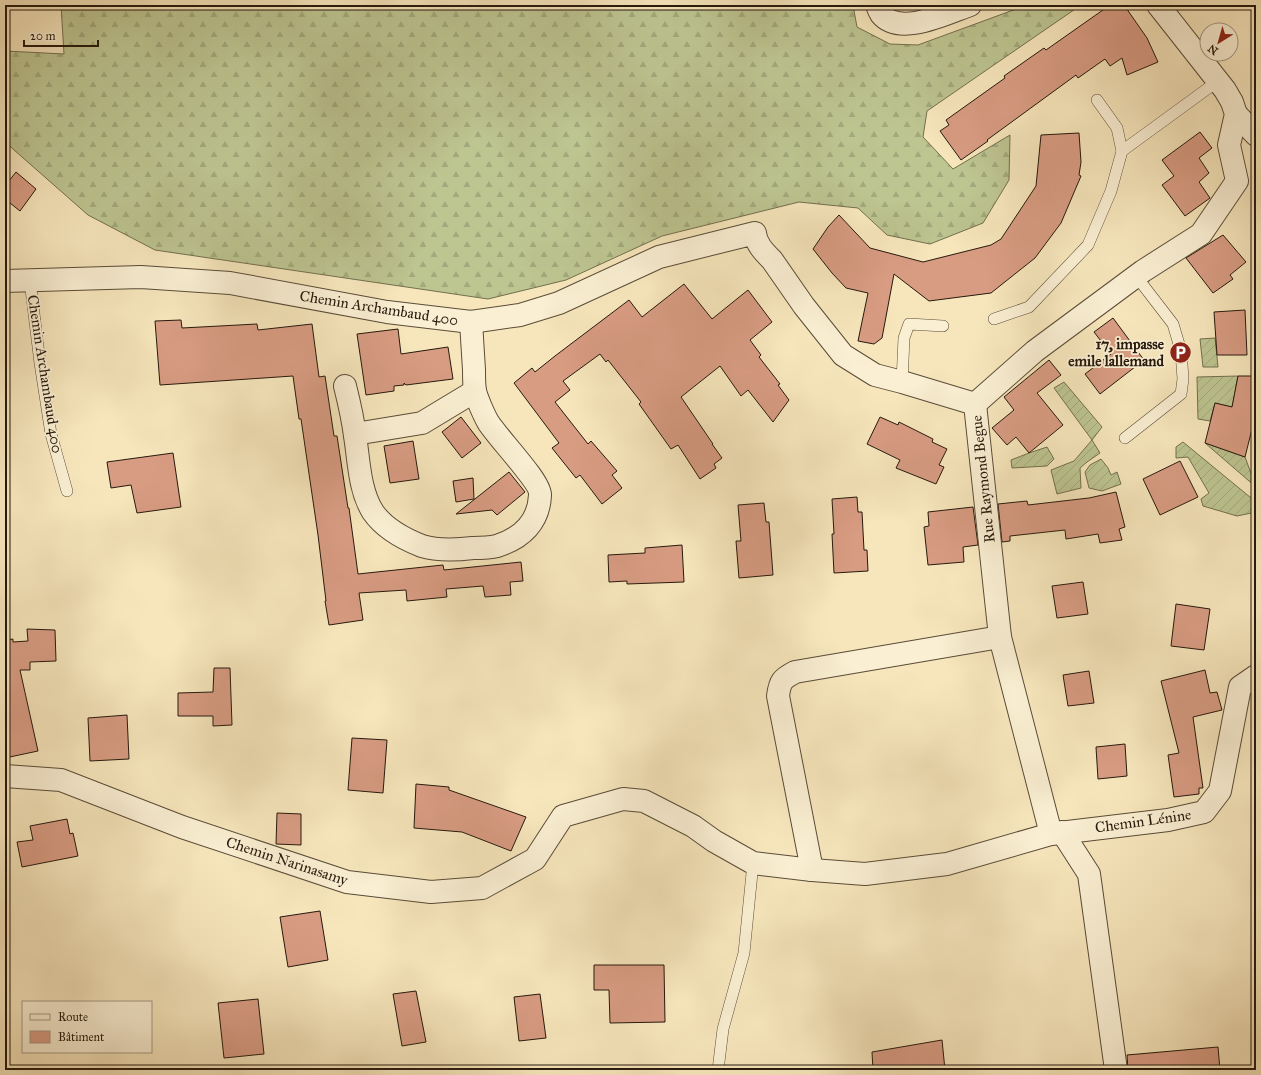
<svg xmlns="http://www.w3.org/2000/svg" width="1261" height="1075" font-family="'IM FELL Great Primer',serif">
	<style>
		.forest { fill: url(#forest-firs); stroke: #726f4e }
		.garden { fill: url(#garden-furrows); stroke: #726f4e }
		.building { fill: #d89c83; stroke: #26190c }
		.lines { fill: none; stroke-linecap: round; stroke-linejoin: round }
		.lane-casing { stroke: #5a4c38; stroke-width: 12 }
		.street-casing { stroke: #5a4c38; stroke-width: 24 }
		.lane { stroke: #faefd3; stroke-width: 11 }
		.street { stroke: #faefd3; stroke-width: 22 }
		.labels { text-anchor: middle; stroke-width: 3.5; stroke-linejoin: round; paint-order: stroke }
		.street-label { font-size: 15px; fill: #26190c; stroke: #faefd3 }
		.poi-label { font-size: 15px; font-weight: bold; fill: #26190c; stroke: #faefd3; text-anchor: end }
	</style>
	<defs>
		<pattern id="forest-firs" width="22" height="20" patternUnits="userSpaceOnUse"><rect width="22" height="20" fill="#bdc591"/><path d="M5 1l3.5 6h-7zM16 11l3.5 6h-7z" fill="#a2a97c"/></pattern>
		<pattern id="garden-furrows" width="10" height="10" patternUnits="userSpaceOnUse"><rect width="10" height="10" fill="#bdc591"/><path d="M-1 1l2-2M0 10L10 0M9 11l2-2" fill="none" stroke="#a2a97c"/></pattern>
	</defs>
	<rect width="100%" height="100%" fill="#f7e6bc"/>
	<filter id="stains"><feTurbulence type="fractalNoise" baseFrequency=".005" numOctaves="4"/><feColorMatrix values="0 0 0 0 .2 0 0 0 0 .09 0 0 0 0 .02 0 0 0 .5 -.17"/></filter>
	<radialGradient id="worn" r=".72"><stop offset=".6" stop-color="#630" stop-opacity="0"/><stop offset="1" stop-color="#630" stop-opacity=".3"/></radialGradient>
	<path class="forest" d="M 61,5 L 853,5 L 857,27 L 890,44 L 918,45 L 1027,5 L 1081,5 L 927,111 L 923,137 L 953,169 L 1010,135 L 1009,180 L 983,223 L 930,244 L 887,235 L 858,208 L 799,202 L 662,236 L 566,280 L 488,299 L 155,250 L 88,215 L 5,142 L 5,51 L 64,54 Z"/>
	<g class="garden">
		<path d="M 1215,338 L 1218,367 L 1203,367 L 1200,339 Z"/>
		<path d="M 1238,376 L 1232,407 L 1215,403 L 1210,421 L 1198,419 L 1197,377 Z"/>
		<path d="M 1064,382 L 1102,427 L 1092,440 L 1100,453 L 1087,462 L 1080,468 L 1081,488 L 1057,494 L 1051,470 L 1074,461 L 1092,440 L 1054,388 Z"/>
		<path d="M 1183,442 L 1256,502 L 1256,512 L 1237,516 L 1203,506 L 1201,499 L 1209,493 L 1188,457 L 1176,458 L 1176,447 Z"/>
		<path d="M 1205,443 L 1245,457 L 1256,487 Z"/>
		<path d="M 1047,447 L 1054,459 L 1047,466 L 1012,468 L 1011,460 L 1029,453 Z"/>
		<path d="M 1101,459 L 1108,468 L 1111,475 L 1117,472 L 1121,484 L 1102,491 L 1089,488 L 1085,472 L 1090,465 Z"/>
	</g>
	<g class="building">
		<path d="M 1110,5 L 1124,5 L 1147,38 L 1158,62 L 1127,75 L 1122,58 L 1110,66 L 1105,59 L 1078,78 L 1076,75 L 987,140 L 988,141 L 961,160 L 940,131 L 949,125 L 946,120 L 1005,78 L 1004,76 L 1044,48 L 1046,50 Z"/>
		<path d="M 1200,132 L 1212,148 L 1199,158 L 1209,173 L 1199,182 L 1210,198 L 1185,216 L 1162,185 L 1174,176 L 1162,160 Z"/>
		<path d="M 1079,133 L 1081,162 L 1079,175 L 1081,176 L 1061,223 L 1035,258 L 991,293 L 929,301 L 894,274 L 882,338 L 874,344 L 858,341 L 868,293 L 846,288 L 832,273 L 813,249 L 828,227 L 839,215 L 870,248 L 923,262 L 991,245 L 1001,239 L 1036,186 L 1041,135 Z"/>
		<path d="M 16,172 L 36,189 L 20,211 L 5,199 L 5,186 Z"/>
		<path d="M 1223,235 L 1246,262 L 1230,275 L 1233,279 L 1213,293 L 1186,258 Z"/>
		<path d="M 684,284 L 712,319 L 748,290 L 772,322 L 750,340 L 761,355 L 759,357 L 780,384 L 778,385 L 789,400 L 773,422 L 748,390 L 741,396 L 720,366 L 681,397 L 713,444 L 712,444 L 722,458 L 714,464 L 716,468 L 700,479 L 678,445 L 671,449 L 639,404 L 641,402 L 608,360 L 606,362 L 600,354 L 563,381 L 570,390 L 555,402 L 588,444 L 591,441 L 617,471 L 612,475 L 622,488 L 602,504 L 580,475 L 576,478 L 552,448 L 559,443 L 514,383 L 532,368 L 535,372 L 555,356 L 629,300 L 642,317 Z"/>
		<path d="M 1245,310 L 1247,355 L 1217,355 L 1214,312 Z"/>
		<path d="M 1113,318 L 1144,360 L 1100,394 L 1085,374 L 1111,354 L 1094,332 Z"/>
		<path d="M 181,320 L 182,328 L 257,324 L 258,330 L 312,324 L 319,377 L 325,376 L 334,436 L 337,436 L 348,508 L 349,508 L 358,574 L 443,565 L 444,570 L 521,562 L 523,581 L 510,582 L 511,595 L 485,597 L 483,586 L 446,589 L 447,597 L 407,601 L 406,590 L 359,593 L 363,620 L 329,625 L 325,601 L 326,601 L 318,535 L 301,419 L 299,419 L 293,376 L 160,385 L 155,321 Z"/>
		<path d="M 398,329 L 401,354 L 448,347 L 453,379 L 406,385 L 404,383 L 404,385 L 394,386 L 394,391 L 366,395 L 357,334 Z"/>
		<path d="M 1049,360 L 1061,375 L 1037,393 L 1063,425 L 1029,453 L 1016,437 L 1007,445 L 992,428 L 1014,410 L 1004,397 Z"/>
		<path d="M 1238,376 L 1256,376 L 1256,413 L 1245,457 L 1205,443 L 1215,403 L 1232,407 Z"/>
		<path d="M 461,417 L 481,443 L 462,458 L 442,432 Z"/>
		<path d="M 880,417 L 898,425 L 899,422 L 933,439 L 932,442 L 947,449 L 939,465 L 944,467 L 936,484 L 896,468 L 900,460 L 867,444 Z"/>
		<path d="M 413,441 L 419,479 L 390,483 L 384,446 Z"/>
		<path d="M 173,453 L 181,507 L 137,513 L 131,485 L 111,488 L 107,462 Z"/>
		<path d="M 1180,461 L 1198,497 L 1160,515 L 1143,479 Z"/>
		<path d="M 509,472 L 525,492 L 497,515 L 492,510 L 456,514 Z"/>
		<path d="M 473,478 L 474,499 L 456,502 L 453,481 Z"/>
		<path d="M 1116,492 L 1125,527 L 1119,529 L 1122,540 L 1100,543 L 1098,534 L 1066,539 L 1065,530 L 1010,536 L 1010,541 L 1002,542 L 998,504 L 1027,501 L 1028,505 L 1089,498 Z"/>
		<path d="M 857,497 L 858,512 L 862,512 L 864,550 L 867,550 L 868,571 L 834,573 L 832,534 L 834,534 L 832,499 Z"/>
		<path d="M 764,503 L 766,522 L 769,522 L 773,575 L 739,578 L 736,541 L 741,541 L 738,505 Z"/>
		<path d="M 973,507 L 978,545 L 963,547 L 964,562 L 928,565 L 924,527 L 929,526 L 928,512 Z"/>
		<path d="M 682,545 L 684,582 L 627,584 L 627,581 L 609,582 L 608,555 L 645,553 L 645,548 Z"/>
		<path d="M 1083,582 L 1088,614 L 1057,618 L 1052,586 Z"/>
		<path d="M 1176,604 L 1210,609 L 1204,650 L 1171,646 Z"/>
		<path d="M 27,629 L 55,630 L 56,661 L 30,662 L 30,670 L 20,670 L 38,751 L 5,758 L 5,640 L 13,639 L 13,642 L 28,641 Z"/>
		<path d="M 214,668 L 230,668 L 232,725 L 213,726 L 213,716 L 178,716 L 178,693 L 213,692 Z"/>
		<path d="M 1205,670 L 1210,693 L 1217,692 L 1222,710 L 1193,717 L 1203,788 L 1199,788 L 1199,794 L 1174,797 L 1168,755 L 1179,753 L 1161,681 Z"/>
		<path d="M 1089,671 L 1094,703 L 1068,706 L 1063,675 Z"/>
		<path d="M 127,715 L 129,759 L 90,761 L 88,718 Z"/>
		<path d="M 352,738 L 387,740 L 383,793 L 348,790 Z"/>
		<path d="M 1125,744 L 1127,776 L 1098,779 L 1096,747 Z"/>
		<path d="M 416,784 L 449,787 L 449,790 L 526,817 L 511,851 L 462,832 L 414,828 Z"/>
		<path d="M 277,813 L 301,814 L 301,845 L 276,844 Z"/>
		<path d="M 67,819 L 70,834 L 73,833 L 78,856 L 22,867 L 17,842 L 33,840 L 30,826 Z"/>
		<path d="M 320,911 L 328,960 L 288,967 L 280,917 Z"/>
		<path d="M 594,965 L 664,965 L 665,1022 L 610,1023 L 609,990 L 594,990 Z"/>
		<path d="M 416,991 L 426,1042 L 402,1046 L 393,994 Z"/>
		<path d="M 540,994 L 546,1038 L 519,1041 L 514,997 Z"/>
		<path d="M 258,999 L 264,1054 L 224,1058 L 218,1003 Z"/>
		<path d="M 942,1040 L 945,1070 L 873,1070 L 872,1052 Z"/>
		<path d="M 1218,1047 L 1220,1070 L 1128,1070 L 1127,1055 Z"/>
	</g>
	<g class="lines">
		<defs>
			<g id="lane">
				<path d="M 1097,100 L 1117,128 L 1122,151"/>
				<path d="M 30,281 L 40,363 L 51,434 L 67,491"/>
				<path d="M 994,319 L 1029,307 L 1088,245 L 1111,191 L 1122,151 L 1218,81"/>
				<path d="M 902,382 L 904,338 L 909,324 L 943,326"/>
				<path d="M 1125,438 L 1181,394 L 1183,379 L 1181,351 L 1173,324 L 1136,276"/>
				<path d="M 718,1070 L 723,1029 L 744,953 L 753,863"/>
			</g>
			<g id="street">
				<path d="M 877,5 C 878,8 879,11 881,14 C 900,37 947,13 970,5"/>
				<path d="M 1236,114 L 1256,135"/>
				<path d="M 5,281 L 141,277 L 230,283 L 387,312 L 471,322 L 520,315 L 559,303 L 659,257 L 755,233 C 756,244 764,252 772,260 L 804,306 L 843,355 L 875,375 L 902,382 L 975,404"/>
				<path d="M 345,386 C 349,402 353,419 355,436 C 359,460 359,490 373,512 C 384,528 404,539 422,546 C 438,551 456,550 473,548 C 481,548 489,548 497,546 C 522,538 539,522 540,495 C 541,482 497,437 488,422 C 484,415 477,399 475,391 C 474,385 474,377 474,370 C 473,354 472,338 471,322"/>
				<path d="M 975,404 L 1035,351 L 1143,271 L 1201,234 L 1237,181 L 1229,145 L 1236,114 L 1232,102 L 1225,90 L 1158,5"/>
				<path d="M 975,404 L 1000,637 L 1051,834"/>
				<path d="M 355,434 L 422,423 L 475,391"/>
				<path d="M 5,776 L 61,780 L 182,827 L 347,882 L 431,892 L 482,888 L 535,859 L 563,816 L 623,799 L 644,801 L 693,826 L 714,841 L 753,863 L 812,870 L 865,874 L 947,864 L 1051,834 L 1168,820 L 1204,812 L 1220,791 L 1240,687 L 1256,676"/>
				<path d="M 1062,832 L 1089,874 L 1116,1070"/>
				<path d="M 812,870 L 778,696 C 780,681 782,679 795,672 L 1000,637"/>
			</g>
		</defs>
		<use href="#lane" class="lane-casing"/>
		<use href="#street" class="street-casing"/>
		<use href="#lane" class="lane"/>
		<use href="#street" class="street"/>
	</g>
	<defs>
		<symbol id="parking-disc" viewBox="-11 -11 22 22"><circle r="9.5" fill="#8f2418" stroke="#faefd3"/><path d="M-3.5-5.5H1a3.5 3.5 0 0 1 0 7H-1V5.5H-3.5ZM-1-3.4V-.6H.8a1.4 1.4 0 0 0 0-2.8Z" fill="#fff"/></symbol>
	</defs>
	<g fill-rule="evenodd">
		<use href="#parking-disc" x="1168" y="340" width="25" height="25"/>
	</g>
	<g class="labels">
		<g class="street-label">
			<text transform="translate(379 308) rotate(9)" y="5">Chemin Archambaud 400</text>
			<text transform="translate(45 374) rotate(81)" y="5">Chemin Archambaud 400</text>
			<text transform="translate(983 479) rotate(-96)" y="5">Rue Raymond Begue</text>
			<text transform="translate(1143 821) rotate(-8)" y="5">Chemin Lénine</text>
			<text transform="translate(287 861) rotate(18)" y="5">Chemin Narinasamy</text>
		</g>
		<g class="poi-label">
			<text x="1164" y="349">17, impasse<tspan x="1164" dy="17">emile lallemand</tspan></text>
		</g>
	</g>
	<rect width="1261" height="1075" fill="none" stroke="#f7e6bc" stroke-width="20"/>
	<rect x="6" y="6" width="1249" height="1063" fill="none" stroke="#26190c" stroke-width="2"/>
	<rect x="10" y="10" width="1241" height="1055" fill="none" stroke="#26190c"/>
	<rect x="22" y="1001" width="130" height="52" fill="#faefd3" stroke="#a59983"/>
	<rect x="30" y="1014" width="20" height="6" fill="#faefd3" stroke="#a59983"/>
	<text x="58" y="1021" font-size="12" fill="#26190c">Route</text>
	<rect x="30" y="1031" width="20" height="12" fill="#d89c83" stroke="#a59983"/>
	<text x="58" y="1041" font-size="12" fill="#26190c">Bâtiment</text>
	<g transform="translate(1219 42) rotate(217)"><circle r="19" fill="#faefd3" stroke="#a59983"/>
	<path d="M0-3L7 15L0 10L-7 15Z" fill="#8f2418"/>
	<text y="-6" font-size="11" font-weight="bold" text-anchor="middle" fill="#26190c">N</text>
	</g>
	<path d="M24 40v6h74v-6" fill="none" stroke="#26190c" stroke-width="2"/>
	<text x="30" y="40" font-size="12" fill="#26190c" stroke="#faefd3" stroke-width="3" paint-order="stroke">20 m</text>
	<rect width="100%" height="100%" filter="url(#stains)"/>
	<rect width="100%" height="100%" fill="url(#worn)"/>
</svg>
